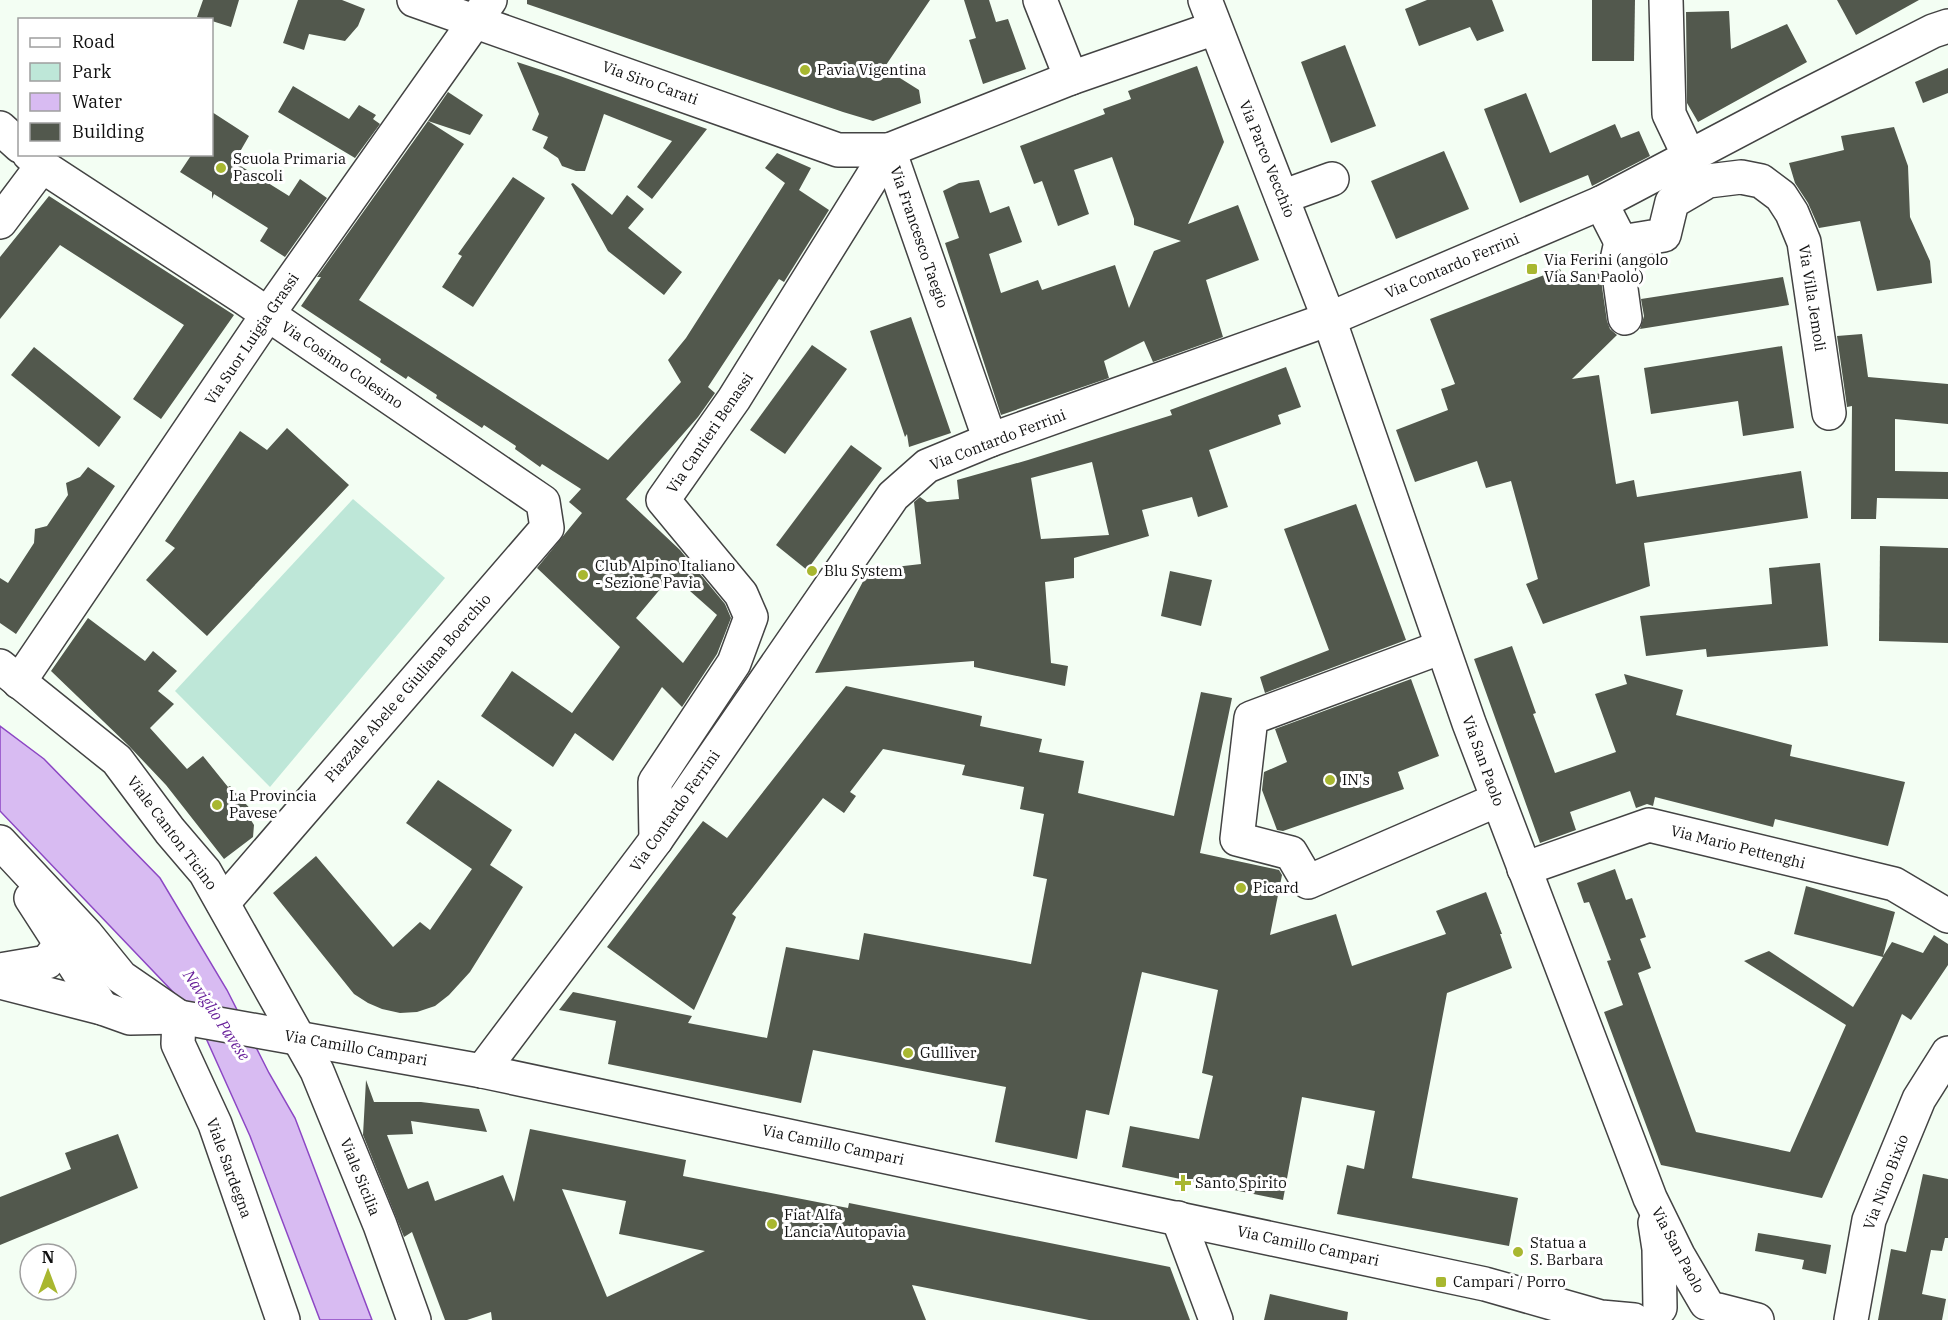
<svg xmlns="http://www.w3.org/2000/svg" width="1948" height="1320" font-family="'IBM Plex Serif',serif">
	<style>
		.green { fill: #bee7d8 }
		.water { fill: #d8bbf2; stroke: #8c47c4; stroke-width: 1.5 }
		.building { fill: #52584d; fill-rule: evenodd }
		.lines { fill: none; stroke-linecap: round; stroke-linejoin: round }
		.minor-casing { stroke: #434343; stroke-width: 36 }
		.minor { stroke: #fff; stroke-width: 33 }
		.poi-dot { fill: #a8b730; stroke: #fff; stroke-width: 2 }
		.labels { text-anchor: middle; stroke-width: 6; stroke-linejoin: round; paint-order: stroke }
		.poi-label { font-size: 15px; fill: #101010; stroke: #fff; text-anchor: start }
		.street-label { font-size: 15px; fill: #101010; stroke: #fff }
		.water-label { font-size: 16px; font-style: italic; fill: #68209a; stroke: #fff }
	</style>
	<rect width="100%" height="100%" fill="#f3fef3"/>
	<path class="green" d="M 353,499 L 445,578 L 270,787 L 175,691 Z"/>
	<path class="water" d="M 0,726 L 44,759 L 160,878 L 227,990 L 269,1073 L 295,1118 L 372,1320 L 320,1320 L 250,1136 L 196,1016 L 0,811 Z"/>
	<g class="building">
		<path d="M 203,0 L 239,0 L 231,27 L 212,21 L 212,20 L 197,17 Z"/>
		<path d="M 298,0 L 342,0 L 365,9 L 358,26 L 345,41 L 309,34 L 304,50 L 283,43 Z"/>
		<path d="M 527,0 L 930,0 L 884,68 L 919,90 L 921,103 L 873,121 L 843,112 L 527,4 Z"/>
		<path d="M 964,0 L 989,0 L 996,22 L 1008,19 L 1026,69 L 983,84 L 969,40 L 976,38 Z"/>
		<path d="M 1427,0 L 1492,0 L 1504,31 L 1477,41 L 1470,27 L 1419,46 L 1405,9 Z"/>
		<path d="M 1592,0 L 1635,0 L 1634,61 L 1592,61 Z"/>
		<path d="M 1837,0 L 1919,0 L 1856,35 Z"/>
		<path d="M 1729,11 L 1731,49 L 1787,24 L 1807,62 L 1698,122 L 1687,103 L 1686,12 Z"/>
		<path d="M 1345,45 L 1376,126 L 1331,143 L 1301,62 Z"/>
		<path d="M 517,62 L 560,76 L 707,129 L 652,199 L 637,187 L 672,141 L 604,114 L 585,171 L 576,171 L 562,166 L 558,158 L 543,148 L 548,137 L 532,130 L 539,114 Z"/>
		<path d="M 1197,66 L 1224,142 L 1188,224 L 1238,205 L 1259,260 L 1206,280 L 1223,337 L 1153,362 L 1144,341 L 1104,361 L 1109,378 L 1001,415 L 945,243 L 959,238 L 943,191 L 959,183 L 979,180 L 990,213 L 1009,206 L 1022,242 L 989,254 L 1001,293 L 1038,280 L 1042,290 L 1115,265 L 1129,308 L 1154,251 L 1181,241 L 1134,225 L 1134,219 L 1112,157 L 1074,170 L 1089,214 L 1058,226 L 1042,181 L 1034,184 L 1020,146 L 1105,114 L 1103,109 L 1131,99 L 1128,91 Z"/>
		<path d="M 1948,68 L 1948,93 L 1923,103 L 1915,82 Z"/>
		<path d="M 293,86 L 349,119 L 359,105 L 376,115 L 373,119 L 380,124 L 355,158 L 278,112 Z"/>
		<path d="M 448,92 L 483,115 L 470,135 L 428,121 Z"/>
		<path d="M 1526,93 L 1550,153 L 1615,124 L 1621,138 L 1639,131 L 1650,156 L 1592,186 L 1588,175 L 1520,203 L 1484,109 Z"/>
		<path d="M 212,112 L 249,136 L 234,162 L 289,196 L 300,179 L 327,198 L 285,257 L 260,241 L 268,228 L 214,194 L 212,199 L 212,192 L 180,172 L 192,154 L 212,154 Z"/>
		<path d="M 428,121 L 464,144 L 359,300 L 608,460 L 681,382 L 668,360 L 686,338 L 785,183 L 765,168 L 777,153 L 811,168 L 799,190 L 829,210 L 784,282 L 779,279 L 708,387 L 715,393 L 698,417 L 626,499 L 680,550 L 725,604 L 731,618 L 717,654 L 682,707 L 662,687 L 613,761 L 575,733 L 553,767 L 481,716 L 512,671 L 572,713 L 620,647 L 537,568 L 582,513 L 569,502 L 581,489 L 542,464 L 540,467 L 515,449 L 516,446 L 484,425 L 482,428 L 436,398 L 437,395 L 408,376 L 406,379 L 380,362 L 381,359 L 301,306 L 321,277 L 317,277 ZM 672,575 L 717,615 L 683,663 L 636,618 Z"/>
		<path d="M 1894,127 L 1908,166 L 1910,217 L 1930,261 L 1932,283 L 1877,291 L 1860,221 L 1819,228 L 1808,203 L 1795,183 L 1789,163 L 1844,150 L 1841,136 Z"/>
		<path d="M 1444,151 L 1469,209 L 1396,239 L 1371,181 Z"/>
		<path d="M 513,177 L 545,198 L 473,307 L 442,287 L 462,256 L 458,254 Z"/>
		<path d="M 573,183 L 612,215 L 627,195 L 644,209 L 628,228 L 682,272 L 664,295 L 608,251 L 571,184 Z"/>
		<path d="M 49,196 L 234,315 L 161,419 L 133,399 L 184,325 L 60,245 L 0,319 L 0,257 Z"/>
		<path d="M 1560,269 L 1566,283 L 1600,273 L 1607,321 L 1610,329 L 1617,335 L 1572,379 L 1599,375 L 1616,484 L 1634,480 L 1637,497 L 1801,471 L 1808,518 L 1644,543 L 1650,586 L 1543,624 L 1526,584 L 1538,579 L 1511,481 L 1486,488 L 1477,461 L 1415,482 L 1396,430 L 1448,410 L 1441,389 L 1455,384 L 1430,319 Z"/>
		<path d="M 1783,277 L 1789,305 L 1640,329 L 1644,316 L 1641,299 Z"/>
		<path d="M 911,317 L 951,433 L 909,447 L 907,434 L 905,437 L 870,331 Z"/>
		<path d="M 1862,334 L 1868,377 L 1948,384 L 1948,424 L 1895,419 L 1895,471 L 1948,472 L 1948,499 L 1877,498 L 1876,519 L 1851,519 L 1852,406 L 1847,407 L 1837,336 Z"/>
		<path d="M 812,345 L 847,369 L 785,454 L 750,430 Z"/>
		<path d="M 1782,346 L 1794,428 L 1743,436 L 1738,401 L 1651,414 L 1644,368 Z"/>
		<path d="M 34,347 L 121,417 L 99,447 L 11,375 Z"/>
		<path d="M 1286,367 L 1301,407 L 1278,415 L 1281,424 L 1209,450 L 1228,507 L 1198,517 L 1192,497 L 1142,510 L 1149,536 L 1074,558 L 1074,578 L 1045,582 L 1051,663 L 1068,666 L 1065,686 L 974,667 L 974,661 L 815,673 L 869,570 L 921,564 L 914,502 L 920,497 L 927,502 L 959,499 L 957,480 L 1028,460 L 1172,415 L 1170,410 ZM 1092,462 L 1109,535 L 1041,539 L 1031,478 Z"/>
		<path d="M 287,428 L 349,485 L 207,636 L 146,580 L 175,548 L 165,541 L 240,431 L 267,450 Z"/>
		<path d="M 851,445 L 882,468 L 807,570 L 776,545 Z"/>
		<path d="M 88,467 L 115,486 L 16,634 L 0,623 L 0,578 L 8,583 L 34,543 L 35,529 L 47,526 L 68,495 L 66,483 L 80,477 Z"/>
		<path d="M 1356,504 L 1406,640 L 1265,693 L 1260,677 L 1329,650 L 1284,529 Z"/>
		<path d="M 1880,546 L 1948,548 L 1948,643 L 1879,641 Z"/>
		<path d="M 1820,563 L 1828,646 L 1707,657 L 1706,649 L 1646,656 L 1640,616 L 1772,604 L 1769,568 Z"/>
		<path d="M 1170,571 L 1212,580 L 1201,626 L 1161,616 Z"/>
		<path d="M 88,618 L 145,661 L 153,651 L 177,671 L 158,691 L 174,704 L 150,728 L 187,769 L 203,756 L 228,787 L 230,786 L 253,812 L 249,817 L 254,825 L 253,837 L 224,859 L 166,785 L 129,746 L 51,671 Z"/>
		<path d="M 1512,646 L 1536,713 L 1533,714 L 1555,773 L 1616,752 L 1595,694 L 1627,684 L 1624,674 L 1683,690 L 1676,715 L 1792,745 L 1790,756 L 1905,782 L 1888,846 L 1775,819 L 1773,827 L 1655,797 L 1653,806 L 1647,804 L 1636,808 L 1630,791 L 1570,812 L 1576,830 L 1540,843 L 1474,659 Z"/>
		<path d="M 1411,679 L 1439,756 L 1398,772 L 1404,789 L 1283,831 L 1277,830 L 1262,790 L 1264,772 L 1287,762 L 1275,729 Z"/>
		<path d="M 846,686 L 982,716 L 980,726 L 1042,739 L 1039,752 L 1084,761 L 1078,793 L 1174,816 L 1201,692 L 1232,698 L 1200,853 L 1279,870 L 1282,875 L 1270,935 L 1336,914 L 1352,966 L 1446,934 L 1436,911 L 1486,892 L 1502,934 L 1500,934 L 1512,968 L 1447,993 L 1412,1178 L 1518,1198 L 1509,1246 L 1337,1214 L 1347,1165 L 1364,1169 L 1375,1111 L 1328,1102 L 1302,1097 L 1283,1200 L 1122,1167 L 1130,1126 L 1199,1139 L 1213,1076 L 1202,1073 L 1218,990 L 1142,972 L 1109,1115 L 1086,1110 L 1077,1159 L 995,1142 L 1006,1087 L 813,1050 L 801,1103 L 608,1064 L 616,1021 L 559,1010 L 573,992 L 692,1016 L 688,1023 L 767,1038 L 786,947 L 859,960 L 864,933 L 1031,964 L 1047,879 L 1033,876 L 1044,814 L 1020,809 L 1024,787 L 962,775 L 965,765 L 883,749 L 850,792 L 856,796 L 844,813 L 823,798 L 732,914 L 736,917 L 694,1010 L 607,947 L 703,821 L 727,838 Z"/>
		<path d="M 438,780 L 512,830 L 490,865 L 523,887 L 470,972 L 449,995 L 435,1006 L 417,1012 L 400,1013 L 382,1009 L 368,1003 L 354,994 L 273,893 L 316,856 L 393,947 L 420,922 L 430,930 L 472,869 L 406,823 Z"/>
		<path d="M 1615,869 L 1626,900 L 1632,898 L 1646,937 L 1640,939 L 1651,968 L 1638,973 L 1696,1132 L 1790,1152 L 1846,1025 L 1744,961 L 1769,951 L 1853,1007 L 1883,957 L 1794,934 L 1806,886 L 1895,912 L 1883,956 L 1892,942 L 1923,953 L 1934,935 L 1948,944 L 1948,965 L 1911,1020 L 1902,1014 L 1822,1198 L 1661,1165 L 1604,1012 L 1623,1005 L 1607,961 L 1611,960 L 1589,902 L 1584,903 L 1577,883 Z"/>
		<path d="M 366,1080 L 374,1102 L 421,1102 L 479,1109 L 487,1132 L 411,1121 L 413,1134 L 387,1135 L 408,1189 L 428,1181 L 435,1201 L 503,1175 L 514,1202 L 530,1129 L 686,1160 L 683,1176 L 848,1208 L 849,1203 L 1170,1267 L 1190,1320 L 1089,1320 L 912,1285 L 926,1320 L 492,1320 L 491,1312 L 467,1320 L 445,1320 L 412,1232 L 404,1237 L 363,1135 ZM 562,1189 L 626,1201 L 619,1234 L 705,1251 L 607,1297 Z"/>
		<path d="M 118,1134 L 138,1188 L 0,1245 L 0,1197 L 71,1169 L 65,1153 Z"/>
		<path d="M 1923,1174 L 1948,1179 L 1948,1238 L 1945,1238 L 1942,1251 L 1931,1250 L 1922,1294 L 1946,1299 L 1942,1320 L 1878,1320 L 1891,1249 L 1906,1252 Z"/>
		<path d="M 1758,1233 L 1831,1245 L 1826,1274 L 1802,1269 L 1804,1260 L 1755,1251 Z"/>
		<path d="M 1270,1294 L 1348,1312 L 1347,1320 L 1264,1320 Z"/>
	</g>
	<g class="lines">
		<defs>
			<g id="minor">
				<path d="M 414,0 L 838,150 L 889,150"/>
				<path d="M 1040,0 L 1071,78"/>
				<path d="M 1205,0 L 1329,319 L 1469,723 L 1650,1198 L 1678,1255 L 1706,1303"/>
				<path d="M 1666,0 L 1669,114 L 1689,156"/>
				<path d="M 0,128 L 20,146"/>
				<path d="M 29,154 L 42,166 L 244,298 L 543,502 L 547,528 L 223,903"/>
				<path d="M 1282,197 L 1332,179"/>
				<path d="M 1601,203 L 1621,242 L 1664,235 L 1672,202 L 1708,181 L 1741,177 L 1761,181 L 1781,196 L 1792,213 L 1804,242 L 1829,413"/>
				<path d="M 0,222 L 42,166"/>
				<path d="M 1621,242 L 1617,260 L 1625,318"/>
				<path d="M 990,440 L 889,150 L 1071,78 L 1215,28"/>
				<path d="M 1442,647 L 1251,718 L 1237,839 L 1291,853 L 1308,882 L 1497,800"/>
				<path d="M 0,666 L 117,760 L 170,831 L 205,872 L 317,1071 L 380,1225 L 414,1320"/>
				<path d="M 19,682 L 268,314 L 490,0"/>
				<path d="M 656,840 L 655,782 L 734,663 L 751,617 L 741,594 L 663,500 L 734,399 L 889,150"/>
				<path d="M 0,842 L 86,934 L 121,977 L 179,1017"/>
				<path d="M 1524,869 L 1649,825 L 1894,884 L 1948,916"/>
				<path d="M 31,898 L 102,1008"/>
				<path d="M 0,970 L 47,962 L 61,944"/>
				<path d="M 0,982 L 102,1008 L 130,1018 L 179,1017 L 482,1071 L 1485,1284 L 1601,1317 L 1634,1320"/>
				<path d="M 179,1017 L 178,1044 L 215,1124 L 283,1320"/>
				<path d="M 482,1071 L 656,840 L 893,496 L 927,466 L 990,440 L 1329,319 L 1601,203 L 1787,105 L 1933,31 L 1948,26"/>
				<path d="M 1178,1218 L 1216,1320"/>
				<path d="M 1655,1223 L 1659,1249 L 1660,1308"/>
				<path d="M 1718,1310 L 1757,1320"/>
				<path d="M 1851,1320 L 1869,1220 L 1919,1099 L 1948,1053"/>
			</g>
		</defs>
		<use href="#minor" class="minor-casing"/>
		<use href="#minor" class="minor"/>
	</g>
	<g class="poi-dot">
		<circle cx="805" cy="70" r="6"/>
		<circle cx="221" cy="168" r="6"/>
		<rect x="1526" y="263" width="12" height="12" rx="3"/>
		<circle cx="812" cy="571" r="6"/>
		<circle cx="583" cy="575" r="6"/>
		<circle cx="1330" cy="780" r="6"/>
		<circle cx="217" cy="805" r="6"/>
		<circle cx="1241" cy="888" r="6"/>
		<circle cx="908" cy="1053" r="6"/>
		<path d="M1180 1174h6v6h6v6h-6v6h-6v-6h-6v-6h6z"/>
		<circle cx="772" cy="1224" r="6"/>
		<circle cx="1518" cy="1252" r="6"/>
		<rect x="1435" y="1276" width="12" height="12" rx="3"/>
	</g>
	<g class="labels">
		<g class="poi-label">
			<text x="817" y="75">Pavia Vigentina</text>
			<text x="233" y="164">Scuola Primaria<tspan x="233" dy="17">Pascoli</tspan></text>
			<text x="1544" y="265">Via Ferini (angolo<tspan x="1544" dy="17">Via San Paolo)</tspan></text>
			<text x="595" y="571">Club Alpino Italiano<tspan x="595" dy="17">- Sezione Pavia</tspan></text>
			<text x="824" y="576">Blu System</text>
			<text x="1342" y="785">IN's</text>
			<text x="229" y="801">La Provincia<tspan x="229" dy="17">Pavese</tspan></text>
			<text x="1253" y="893">Picard</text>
			<text x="920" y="1058">Gulliver</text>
			<text x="1195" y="1188">Santo Spirito</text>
			<text x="784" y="1220">Fiat Alfa<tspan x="784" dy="17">Lancia Autopavia</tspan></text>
			<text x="1530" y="1248">Statua a<tspan x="1530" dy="17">S. Barbara</tspan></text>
			<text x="1453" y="1287">Campari / Porro</text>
		</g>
		<g class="street-label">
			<text transform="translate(650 83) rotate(20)" y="5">Via Siro Carati</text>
			<text transform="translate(1267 159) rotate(68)" y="5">Via Parco Vecchio</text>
			<text transform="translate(919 237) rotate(71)" y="5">Via Francesco Taegio</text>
			<text transform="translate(1452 266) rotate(-23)" y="5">Via Contardo Ferrini</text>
			<text transform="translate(1812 298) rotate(81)" y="5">Via Villa Jemoli</text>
			<text transform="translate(252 339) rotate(-56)" y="5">Via Suor Luigia Grassi</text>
			<text transform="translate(342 365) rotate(34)" y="5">Via Cosimo Colesino</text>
			<text transform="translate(710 433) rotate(-56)" y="5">Via Cantieri Benassi</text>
			<text transform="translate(998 440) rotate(-21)" y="5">Via Contardo Ferrini</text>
			<text transform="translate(408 688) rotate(-49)" y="5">Piazzale Abele e Giuliana Boerchio</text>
			<text transform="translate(1483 761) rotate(70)" y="5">Via San Paolo</text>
			<text transform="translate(675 811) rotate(-55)" y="5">Via Contardo Ferrini</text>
			<text transform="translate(172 833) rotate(53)" y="5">Viale Canton Ticino</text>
			<text transform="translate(1738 847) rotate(14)" y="5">Via Mario Pettenghi</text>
			<text transform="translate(356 1048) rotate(10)" y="5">Via Camillo Campari</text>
			<text transform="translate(833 1145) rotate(12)" y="5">Via Camillo Campari</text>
			<text transform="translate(229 1168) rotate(70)" y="5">Viale Sardegna</text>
			<text transform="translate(360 1177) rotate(68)" y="5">Viale Sicilia</text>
			<text transform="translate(1886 1182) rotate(-69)" y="5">Via Nino Bixio</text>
			<text transform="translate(1308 1246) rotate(12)" y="5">Via Camillo Campari</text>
			<text transform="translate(1678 1250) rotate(62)" y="5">Via San Paolo</text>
		</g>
		<g class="water-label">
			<text transform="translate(217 1015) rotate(56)" y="6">Naviglio Pavese</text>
		</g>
	</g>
	<rect x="18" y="18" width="195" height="138" fill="#ffffff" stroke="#9f9f9f" stroke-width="1.5"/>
	<rect x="30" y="38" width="30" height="9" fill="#ffffff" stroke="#9f9f9f" stroke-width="1.5"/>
	<text x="72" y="48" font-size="18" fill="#101010">Road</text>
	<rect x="30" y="63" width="30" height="18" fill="#bee7d8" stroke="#9f9f9f" stroke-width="1.5"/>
	<text x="72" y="78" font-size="18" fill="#101010">Park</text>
	<rect x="30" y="93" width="30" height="18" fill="#d8bbf2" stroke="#9f9f9f" stroke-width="1.5"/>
	<text x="72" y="108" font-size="18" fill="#101010">Water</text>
	<rect x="30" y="123" width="30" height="18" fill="#52584d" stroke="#9f9f9f" stroke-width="1.5"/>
	<text x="72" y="138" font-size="18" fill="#101010">Building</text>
	<g transform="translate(48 1272)"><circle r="28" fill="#ffffff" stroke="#9f9f9f" stroke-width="1.5"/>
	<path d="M0-4.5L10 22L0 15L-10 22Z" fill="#a8b730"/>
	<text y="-9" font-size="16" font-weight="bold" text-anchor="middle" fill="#101010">N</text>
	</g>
</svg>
